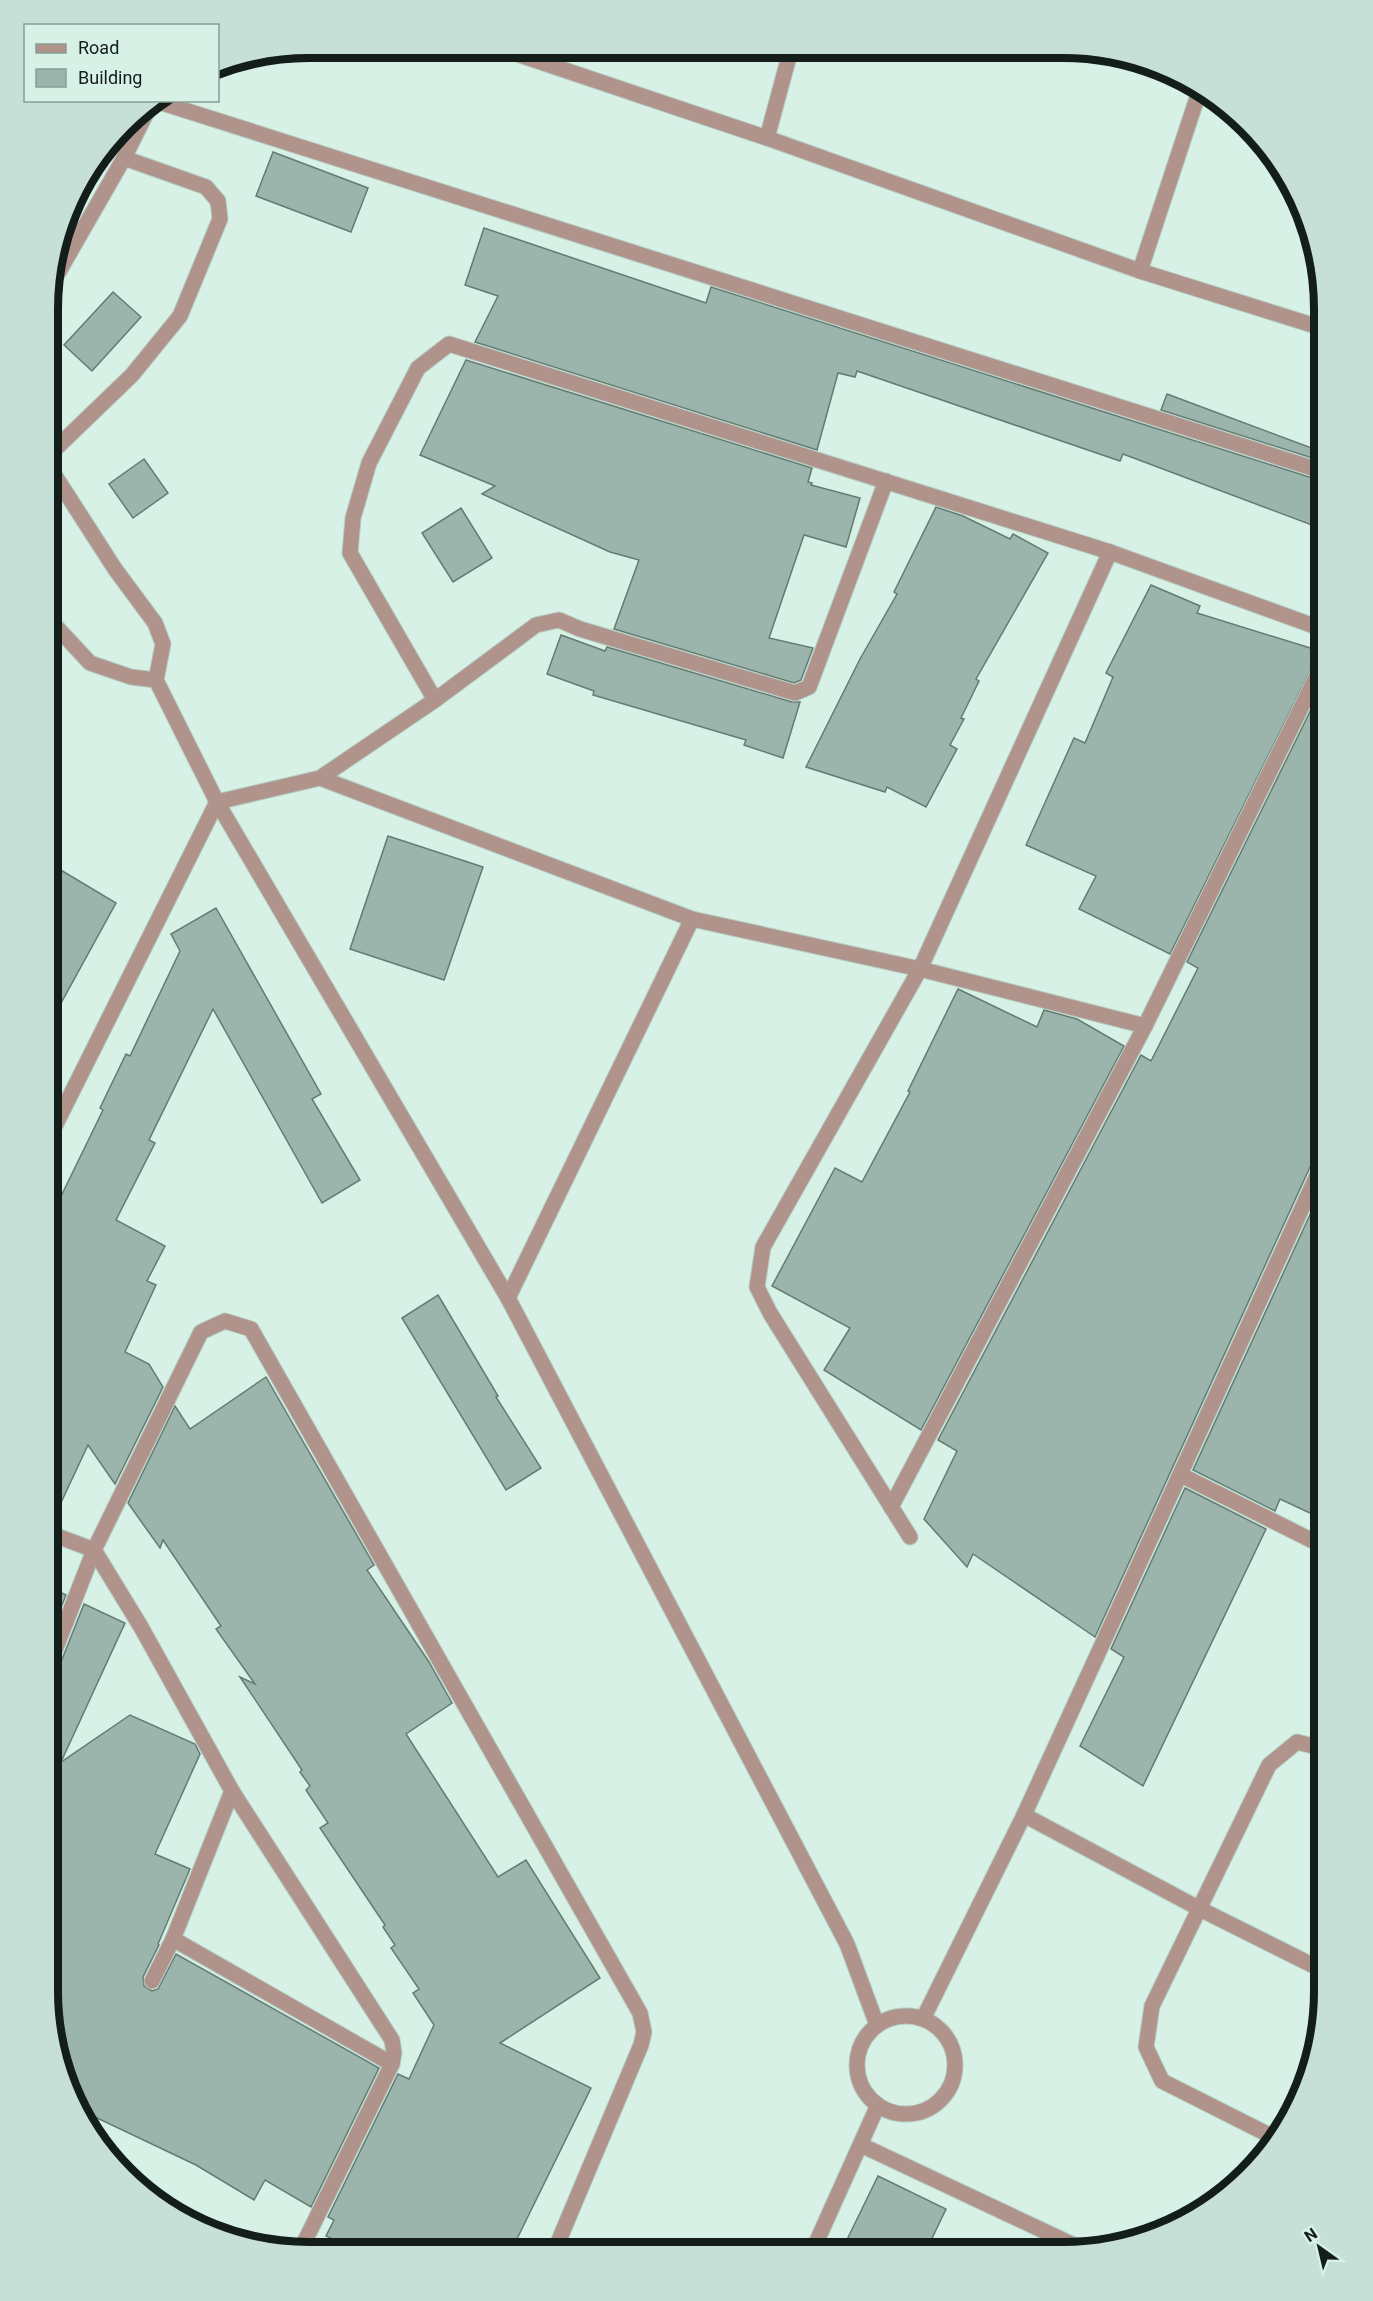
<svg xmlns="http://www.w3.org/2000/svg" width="1373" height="2301" font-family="Roboto,sans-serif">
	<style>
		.building { fill: #9cb5ac; stroke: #647b72; stroke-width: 1.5 }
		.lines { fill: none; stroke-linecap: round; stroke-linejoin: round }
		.minor-casing { stroke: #b4cbc2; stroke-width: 17 }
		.minor { stroke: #b0948c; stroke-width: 15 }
		.rim { fill: none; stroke: #131d19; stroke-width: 8 }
	</style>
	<rect width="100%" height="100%" fill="#d7f1e7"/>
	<g class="building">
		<path d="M 273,152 L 368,188 L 351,232 L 256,196 Z"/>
		<path d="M 484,228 L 706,303 L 711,287 L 1325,482 L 1325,530 L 1123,454 L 1120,461 L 857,371 L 855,377 L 838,373 L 817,450 L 475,342 L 498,296 L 465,285 Z"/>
		<path d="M 113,292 L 141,317 L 92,371 L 64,345 Z"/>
		<path d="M 466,360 L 812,468 L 808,482 L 812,483 L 811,485 L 860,498 L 846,547 L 804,535 L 769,638 L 813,648 L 801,680 L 794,683 L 614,629 L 639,560 L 610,552 L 482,494 L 495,486 L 420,455 Z"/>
		<path d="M 1167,394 L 1325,453 L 1325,462 L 1161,410 Z"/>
		<path d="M 144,459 L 168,493 L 133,518 L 109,484 Z"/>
		<path d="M 936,507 L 963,516 L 1010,539 L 1013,534 L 1048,553 L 976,679 L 979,681 L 961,718 L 964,719 L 950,745 L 957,749 L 926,807 L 887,787 L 885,792 L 806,767 L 860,659 L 897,594 L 894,592 Z"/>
		<path d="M 461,508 L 492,558 L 453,582 L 422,533 Z"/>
		<path d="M 1151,585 L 1200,606 L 1197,613 L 1320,651 L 1170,954 L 1079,909 L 1096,876 L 1026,845 L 1074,738 L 1085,743 L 1113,677 L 1106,673 Z"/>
		<path d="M 561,635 L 605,651 L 607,647 L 792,702 L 800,702 L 783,758 L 744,745 L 746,740 L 593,695 L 594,691 L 547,674 Z"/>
		<path d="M 1325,681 L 1325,1148 L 1316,1154 L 1095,1637 L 973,1554 L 967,1567 L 924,1519 L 957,1451 L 938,1440 L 1141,1055 L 1151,1061 L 1198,968 L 1187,962 Z"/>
		<path d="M 388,836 L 483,867 L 444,980 L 350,949 Z"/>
		<path d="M 49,863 L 116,903 L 49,1025 Z"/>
		<path d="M 216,908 L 321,1094 L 312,1099 L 360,1180 L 322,1203 L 213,1009 L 149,1140 L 155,1143 L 116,1220 L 165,1246 L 147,1281 L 156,1285 L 125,1352 L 149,1364 L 163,1387 L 115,1484 L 88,1445 L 51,1524 L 49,1523 L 49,1221 L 103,1110 L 100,1108 L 126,1054 L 130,1056 L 180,951 L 171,934 Z"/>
		<path d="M 958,989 L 1037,1027 L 1044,1010 L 1077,1019 L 1124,1046 L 921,1430 L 824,1370 L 850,1328 L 772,1286 L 835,1168 L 862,1182 L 910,1092 L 908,1091 Z"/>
		<path d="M 1325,1182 L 1325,1520 L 1280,1499 L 1275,1511 L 1193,1470 Z"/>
		<path d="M 438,1295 L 498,1396 L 496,1397 L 541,1468 L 506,1490 L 402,1318 Z"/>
		<path d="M 266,1377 L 374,1565 L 367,1570 L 429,1662 L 452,1703 L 406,1734 L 498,1877 L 526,1860 L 600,1978 L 500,2043 L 591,2088 L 511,2251 L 358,2251 L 326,2236 L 334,2220 L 328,2217 L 398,2074 L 409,2079 L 434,2025 L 413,1993 L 419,1989 L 391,1948 L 395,1945 L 383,1927 L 385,1925 L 320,1828 L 328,1823 L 306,1790 L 310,1786 L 300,1772 L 302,1770 L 240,1677 L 255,1684 L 216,1629 L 221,1626 L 163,1540 L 160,1548 L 128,1503 L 175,1406 L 190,1429 Z"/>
		<path d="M 1185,1488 L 1266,1529 L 1143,1786 L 1080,1746 L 1124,1657 L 1111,1649 Z"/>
		<path d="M 49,1587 L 66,1595 L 48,1640 L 49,1595 Z"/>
		<path d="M 84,1604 L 125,1623 L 61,1762 L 130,1715 L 195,1744 L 200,1754 L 155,1854 L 190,1869 L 158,1944 L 159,1945 L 143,1977 L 144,1986 L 152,1991 L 158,1989 L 176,1954 L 379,2068 L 311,2207 L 265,2180 L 254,2200 L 196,2165 L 78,2109 L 68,2091 L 48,1991 L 48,1678 L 57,1672 Z"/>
		<path d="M 878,2176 L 946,2209 L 925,2253 L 841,2252 Z"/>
	</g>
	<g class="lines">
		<defs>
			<g id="minor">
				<path d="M 502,49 L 767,138 L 1140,271 L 1325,329"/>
				<path d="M 156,101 L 1325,472"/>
				<path d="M 767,138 L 791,49"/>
				<path d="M 124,158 L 151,104"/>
				<path d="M 1140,271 L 1200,89"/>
				<path d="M 50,454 L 132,375 L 180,316 L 220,219 L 218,201 L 206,187 L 124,158 L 50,287"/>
				<path d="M 50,468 L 115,569 L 155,623 L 163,644 L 156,680 L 217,802 L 508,1298 L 847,1944 L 877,2025"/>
				<path d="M 50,620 L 90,663 L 131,677 L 156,680"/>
				<path d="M 435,700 L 350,553 L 353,518 L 369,463 L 418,368 L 449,344 L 1110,552 L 1325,630"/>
				<path d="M 320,778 L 692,919 L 920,969 L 1145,1026"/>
				<path d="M 49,1138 L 217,802 L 320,778 L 435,700 L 536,625 L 559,620 L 580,629 L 795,693 L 809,687 L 886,481"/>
				<path d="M 508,1298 L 692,919"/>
				<path d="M 1181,1475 L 1325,1547"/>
				<path d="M 891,1507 L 1145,1026 L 1325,659"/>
				<path d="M 49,1533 L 94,1550 L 141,1627 L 232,1791 L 392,2040 L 394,2053 L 392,2064 L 300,2251"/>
				<path d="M 910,1537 L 770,1313 L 757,1287 L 763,1247 L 920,969 L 1110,552"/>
				<path d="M 48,1668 L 94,1550 L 201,1332 L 225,1321 L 251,1329 L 640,2013 L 644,2032 L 641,2045 L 554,2252"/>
				<path d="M 232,1791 L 173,1939 L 392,2064"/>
				<path d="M 1024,1815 L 1200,1909 L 1324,1971"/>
				<path d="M 152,1981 L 173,1939"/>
				<circle cx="906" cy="2065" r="49"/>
				<path d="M 923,2019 L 1024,1815 L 1325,1158"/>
				<path d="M 1277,2139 L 1162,2081 L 1146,2047 L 1152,2006 L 1269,1765 L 1297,1742 L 1325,1749"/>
				<path d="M 861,2145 L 1082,2249"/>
				<path d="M 812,2252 L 878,2105"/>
			</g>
		</defs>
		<use href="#minor" class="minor-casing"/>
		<use href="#minor" class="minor"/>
	</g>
	<path d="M0 0H1373V2301H0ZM309 58H1063A251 251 0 0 1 1314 309V1991A251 251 0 0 1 1063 2242H309A251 251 0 0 1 58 1991V309A251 251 0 0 1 309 58Z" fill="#c7e0d7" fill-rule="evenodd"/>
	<path class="rim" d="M309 58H1063A251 251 0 0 1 1314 309V1991A251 251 0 0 1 1063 2242H309A251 251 0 0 1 58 1991V309A251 251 0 0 1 309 58Z"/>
	<rect x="24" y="24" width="195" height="78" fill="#d7f1e7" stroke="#899c95" stroke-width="1.5"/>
	<rect x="36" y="44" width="30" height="9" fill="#b0948c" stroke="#899c95" stroke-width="1.5"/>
	<text x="78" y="54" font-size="18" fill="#131d19">Road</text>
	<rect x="36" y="69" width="30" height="18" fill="#9cb5ac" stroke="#899c95" stroke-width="1.5"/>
	<text x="78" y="84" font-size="18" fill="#131d19">Building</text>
	<g transform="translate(1319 2247) rotate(326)" stroke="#d7f1e7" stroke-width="4.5" paint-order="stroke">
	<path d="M0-4.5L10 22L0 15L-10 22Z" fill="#131d19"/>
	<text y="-9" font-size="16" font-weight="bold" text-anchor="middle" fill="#131d19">N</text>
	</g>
</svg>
